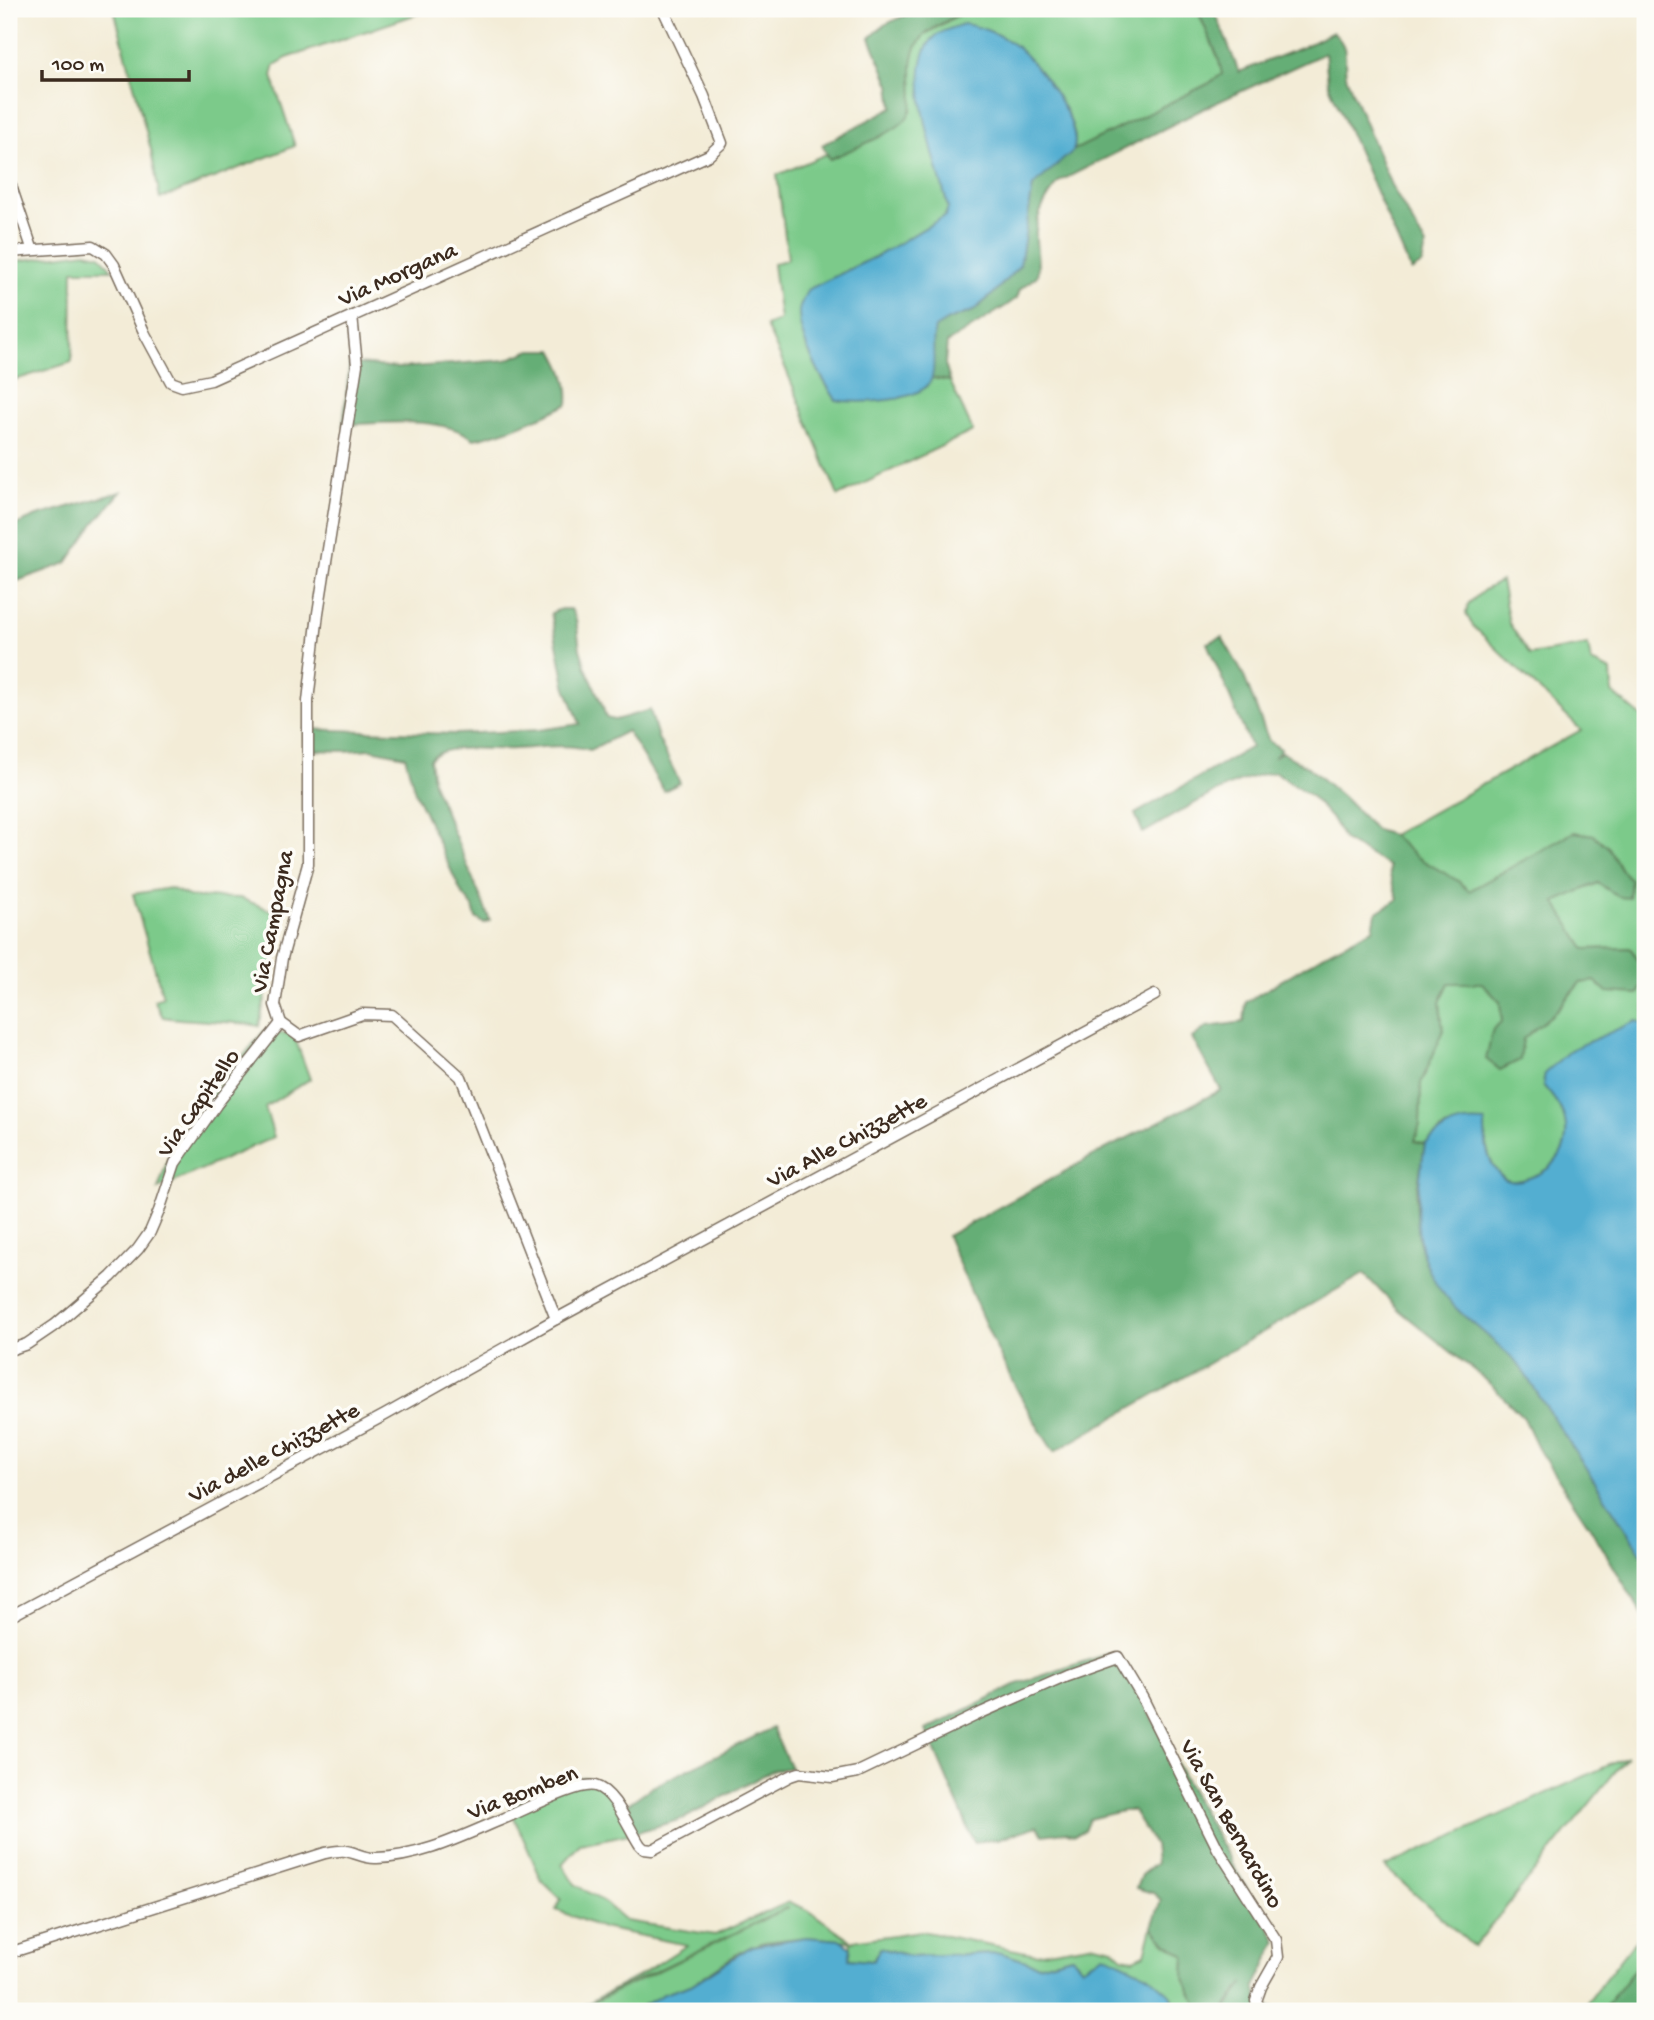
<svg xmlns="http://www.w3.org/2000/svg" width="1654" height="2020" font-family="'Gochi Hand',sans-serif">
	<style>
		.green { fill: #7cca8a; stroke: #5c7a54; stroke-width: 2 }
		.forest { fill: #65ae76; stroke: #506c4a; stroke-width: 2 }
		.water { fill: #53aed1; stroke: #476c78; stroke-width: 2 }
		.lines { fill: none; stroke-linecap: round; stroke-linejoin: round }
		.minor-casing { stroke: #7b6e5f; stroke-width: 13 }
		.minor { stroke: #fff; stroke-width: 10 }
		.labels { text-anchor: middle; stroke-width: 7; stroke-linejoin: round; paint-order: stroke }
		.street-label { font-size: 24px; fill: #3b2a1e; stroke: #fdfcf7 }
	</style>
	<rect width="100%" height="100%" fill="#fdfcf7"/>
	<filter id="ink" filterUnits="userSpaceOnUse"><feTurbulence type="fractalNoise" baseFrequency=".0143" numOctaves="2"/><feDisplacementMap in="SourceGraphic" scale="14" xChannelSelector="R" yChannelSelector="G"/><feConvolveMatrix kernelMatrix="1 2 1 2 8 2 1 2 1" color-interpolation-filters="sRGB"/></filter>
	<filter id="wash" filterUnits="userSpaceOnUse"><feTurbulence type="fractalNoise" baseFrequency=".00686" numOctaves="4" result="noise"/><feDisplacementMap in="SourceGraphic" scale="28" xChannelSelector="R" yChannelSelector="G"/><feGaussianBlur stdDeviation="1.57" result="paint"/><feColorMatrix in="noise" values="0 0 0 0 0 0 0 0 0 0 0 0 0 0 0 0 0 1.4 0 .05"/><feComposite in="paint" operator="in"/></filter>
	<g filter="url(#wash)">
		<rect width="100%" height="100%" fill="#f3ecd7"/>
		<g class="green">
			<path d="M 114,9 L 432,9 L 287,58 L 275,65 L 272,76 L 295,146 L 160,199 L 151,150 Z"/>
			<path d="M 969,9 L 1197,9 L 1218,57 L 1223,74 L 1208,84 L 1073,151 C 1085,124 1037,67 1018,49 C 1012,42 1003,38 996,34 L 941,177 L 948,208 L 945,216 L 879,255 L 839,274 L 806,346 L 822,378 L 836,400 L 925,387 L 932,378 L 950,381 L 973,431 L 838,496 L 785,367 L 766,326 L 780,320 L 773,264 L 788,259 L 777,175 L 826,154 L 829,159 L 912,110 L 912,54 L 924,35 Z"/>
			<path d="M 86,252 L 100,255 L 112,270 L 73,270 L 72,362 L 9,382 L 9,262 Z"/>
			<path d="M 1501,581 L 1509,623 L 1530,655 L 1588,645 L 1591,662 L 1611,671 L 1612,692 L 1645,720 L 1645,974 L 1641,962 L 1630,948 L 1585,949 L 1554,902 L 1598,883 L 1619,897 L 1631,880 L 1621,870 L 1609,848 L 1574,832 L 1469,891 L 1458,881 L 1415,856 L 1392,835 L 1581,730 L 1473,626 L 1466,614 L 1468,604 L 1484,590 Z"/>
			<path d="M 170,888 L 191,897 L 240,898 L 283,915 L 259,1026 C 227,1020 195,1022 163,1017 L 154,1000 L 163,997 L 133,894 Z"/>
			<path d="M 1595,981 L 1638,994 L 1645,981 L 1645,1025 L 1635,1021 L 1543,1085 C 1553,1097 1565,1111 1566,1127 C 1569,1156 1548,1174 1522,1180 C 1515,1181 1508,1183 1502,1177 C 1486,1162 1486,1141 1484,1122 L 1444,1128 L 1425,1144 L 1415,1141 L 1420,1124 L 1421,1082 L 1443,1032 L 1440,1002 L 1449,983 L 1483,983 L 1500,1002 L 1502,1021 L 1522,1039 L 1554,1013 L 1580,983 Z"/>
			<path d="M 264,1031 L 267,1034 L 293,1033 L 310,1079 L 265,1107 L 274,1137 L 158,1189 L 171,1150 L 198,1110 Z"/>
			<path d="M 1627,1757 L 1474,1947 L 1385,1867 Z"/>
			<path d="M 582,1777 C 607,1778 621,1814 634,1833 L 580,1844 L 562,1864 L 575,1884 L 605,1903 L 626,1921 L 715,1935 L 789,1902 L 808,1910 L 852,1941 L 921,1931 L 1036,1954 L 1095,1944 L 1113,1948 L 1123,1957 L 1134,1959 L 1145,1954 L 1152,1927 L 1166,1943 L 1185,1956 L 1184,1978 L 1201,2011 L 1178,2011 L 1171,1995 L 1082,1968 L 1071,1956 L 1038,1965 L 1001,1953 L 910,1956 L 880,1948 L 873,1961 L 849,1959 L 851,1941 L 806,1937 L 764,1942 L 752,1946 L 735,1955 L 691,1985 L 664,1994 L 634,2011 L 584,2011 L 586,2006 L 789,1907 L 585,2005 L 637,1977 L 687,1945 L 602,1928 L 556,1910 L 561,1899 L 542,1881 L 509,1806 Z"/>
			<path d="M 1645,1928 L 1645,1956 L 1602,2011 L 1580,2011 Z"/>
		</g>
		<g class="forest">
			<path d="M 919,9 L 969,9 C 957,16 932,26 923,37 C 900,62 923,100 906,119 C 894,134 849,150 830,159 L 822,145 L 893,107 L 890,85 L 870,38 L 884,25 Z"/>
			<path d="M 1197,9 L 1214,9 L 1239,72 L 1303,47 L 1333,32 C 1353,52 1341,58 1347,79 L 1391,185 L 1426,246 L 1422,264 L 1411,271 L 1328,83 L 1325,53 L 1207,107 L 1060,181 C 1049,194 1037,213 1036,231 C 1035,247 1040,261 1037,276 L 1020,289 L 1017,298 L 1006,306 L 947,343 L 945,364 L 950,381 L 932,378 L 932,341 L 935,327 L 948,320 L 973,311 L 993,294 L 1020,265 L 1033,186 L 1068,153 L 1208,84 L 1222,74 L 1218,57 Z"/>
			<path d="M 531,350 L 553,350 C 563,368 570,382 568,404 C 541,418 504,433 474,439 C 440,415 383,423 343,425 L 350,360 L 358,364 L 398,368 L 506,360 Z"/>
			<path d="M 121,492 L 95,522 L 67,563 L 9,584 L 9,528 L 37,516 Z"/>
			<path d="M 561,609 L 571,609 L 576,619 L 580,649 L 586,668 L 602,704 L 606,718 L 615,720 L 650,710 L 658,738 L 680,783 L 664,791 L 627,731 L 590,750 C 565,743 540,748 515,749 C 493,751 446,742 430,759 L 433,783 L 490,920 L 484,923 L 476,918 L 473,907 L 461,892 L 415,792 L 405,756 L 371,749 L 345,751 L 306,750 L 305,729 L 456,734 L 538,730 L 580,724 L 565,685 L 551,613 Z"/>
			<path d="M 1222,637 L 1243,674 L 1269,741 L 1281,749 L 1274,758 L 1281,752 L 1308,767 L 1343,797 L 1376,830 L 1392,835 L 1415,856 L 1458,881 L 1469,891 L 1574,832 L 1594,835 L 1609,848 L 1621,870 L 1631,880 L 1629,898 L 1619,897 L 1598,883 L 1555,902 L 1585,949 L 1630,948 C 1643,966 1650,973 1638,994 L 1607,992 L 1595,981 L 1580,983 L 1554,1013 L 1523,1039 L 1520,1060 L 1500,1070 L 1486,1059 L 1493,1029 L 1502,1021 L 1500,1002 L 1482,983 L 1449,983 L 1440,1002 L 1443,1032 L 1421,1083 L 1420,1124 L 1415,1141 L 1425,1144 L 1416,1196 L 1419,1240 L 1427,1266 L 1460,1312 L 1502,1346 L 1521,1368 L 1645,1559 L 1645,1619 L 1590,1527 L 1540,1452 L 1524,1418 L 1486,1380 L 1400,1311 L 1364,1274 L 1054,1452 C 1009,1385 979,1310 947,1236 L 1104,1150 L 1221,1090 L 1192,1038 L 1207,1027 L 1244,1022 L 1246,1002 L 1330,951 L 1373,929 L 1376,913 L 1398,899 L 1390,876 L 1389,866 L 1344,840 L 1333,820 L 1311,796 L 1275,772 C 1231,778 1182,811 1143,833 L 1135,814 L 1251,747 L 1207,643 Z"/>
			<path d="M 1112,1652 L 1118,1654 L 1203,1813 L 1277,1941 L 1255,1987 L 1260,2003 L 1279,2011 L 1225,2011 L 1244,1983 L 1223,2011 L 1201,2011 L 1184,1978 L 1185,1956 L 1166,1943 L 1152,1927 L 1161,1900 L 1153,1893 L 1136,1888 L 1141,1875 L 1156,1863 L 1154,1844 L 1133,1811 L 1122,1811 L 1089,1819 L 1084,1831 L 1073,1835 L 1065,1832 L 1043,1835 L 1037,1826 L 998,1839 L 974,1842 L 926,1730 L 1015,1685 Z"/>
			<path d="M 772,1728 L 791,1768 L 773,1770 L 685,1818 L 634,1833 L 623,1807 L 652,1787 Z"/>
			<path d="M 1645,1956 L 1645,2011 L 1602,2011 Z"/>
		</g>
		<g class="water">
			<path d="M 963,24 C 980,26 999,34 1013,44 C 1035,59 1085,126 1073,151 L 1033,186 L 1020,265 L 993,294 L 973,311 L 948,320 L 935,328 C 931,343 936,364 932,377 C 926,403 856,404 836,400 C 821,377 798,339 799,311 C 800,304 805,296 807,290 L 879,255 L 945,216 L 948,208 C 939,167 898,64 937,35 C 944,30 955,27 963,24 Z"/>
			<path d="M 1636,1021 L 1645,1025 L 1645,1559 L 1521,1368 C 1503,1347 1482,1332 1461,1313 C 1407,1263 1414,1209 1425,1144 C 1446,1126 1457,1119 1485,1122 C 1485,1141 1486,1163 1502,1177 C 1508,1183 1515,1181 1522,1180 C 1548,1174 1569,1156 1566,1127 C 1565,1111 1553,1097 1543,1085 L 1545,1073 L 1570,1050 Z"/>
			<path d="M 806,1937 L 841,1940 L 851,1947 L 849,1959 L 871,1961 L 874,1960 L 880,1948 L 910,1956 L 1001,1953 L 1038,1965 L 1072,1956 L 1082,1968 L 1104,1954 L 1148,1975 L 1171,1995 L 1178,2011 L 634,2011 L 664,1994 L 691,1985 L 752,1946 Z"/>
		</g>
	</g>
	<g filter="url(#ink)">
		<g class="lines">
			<defs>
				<g id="minor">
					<path d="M 9,180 L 32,248"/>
					<path d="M 9,252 L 93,246 L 106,254 L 114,265 L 145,334 L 171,382 L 182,386 L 211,380 L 709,155 L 722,143 L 704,96 L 663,9"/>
					<path d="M 352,316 L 357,365 L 318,613 L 308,701 L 308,864 L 282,958 L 275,1005 L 281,1023 L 299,1036 L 362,1014 L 392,1015 L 461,1077 L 556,1319"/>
					<path d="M 9,1350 L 27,1344 L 55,1325 L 111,1277 L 138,1249 L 150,1232 L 159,1211 L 175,1163 L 216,1105 L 281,1023"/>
					<path d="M 9,1617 L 385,1415 L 556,1319 L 1155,995"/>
					<path d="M 9,1953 L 325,1853 C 331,1852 339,1850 346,1851 C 357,1853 365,1859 377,1858 C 422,1857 464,1835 505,1818 C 522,1811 579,1781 595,1786 C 615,1791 629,1829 640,1845 L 644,1849 L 652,1850 L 790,1776 L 799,1773 L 832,1777 L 858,1772 L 983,1712 L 1067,1675 L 1118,1657 L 1142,1697 L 1218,1849 L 1276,1940 L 1278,1957 L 1261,1987 L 1256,2001 L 1261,2011"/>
				</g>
			</defs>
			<use href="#minor" class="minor-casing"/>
			<use href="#minor" class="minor"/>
		</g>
	</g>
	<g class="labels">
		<g class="street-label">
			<text transform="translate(397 273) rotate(-24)" y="8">Via Morgana</text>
			<text transform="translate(271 921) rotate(-79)" y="8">Via Campagna</text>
			<text transform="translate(197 1102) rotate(-55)" y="8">Via Capitello</text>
			<text transform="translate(846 1139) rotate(-28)" y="8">Via Alle Chizzette</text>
			<text transform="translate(273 1451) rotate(-28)" y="8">Via delle Chizzette</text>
			<text transform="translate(522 1791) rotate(-21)" y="8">Via Bomben</text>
			<text transform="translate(1233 1823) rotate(61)" y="8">Via San Bernardino</text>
		</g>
	</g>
	<rect width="1654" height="2020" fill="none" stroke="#fdfcf7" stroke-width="35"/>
	<path d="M42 70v10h147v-10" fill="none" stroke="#3b2a1e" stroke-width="3.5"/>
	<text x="52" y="70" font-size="21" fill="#3b2a1e" stroke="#fdfcf7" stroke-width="5" paint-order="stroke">100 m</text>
</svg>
